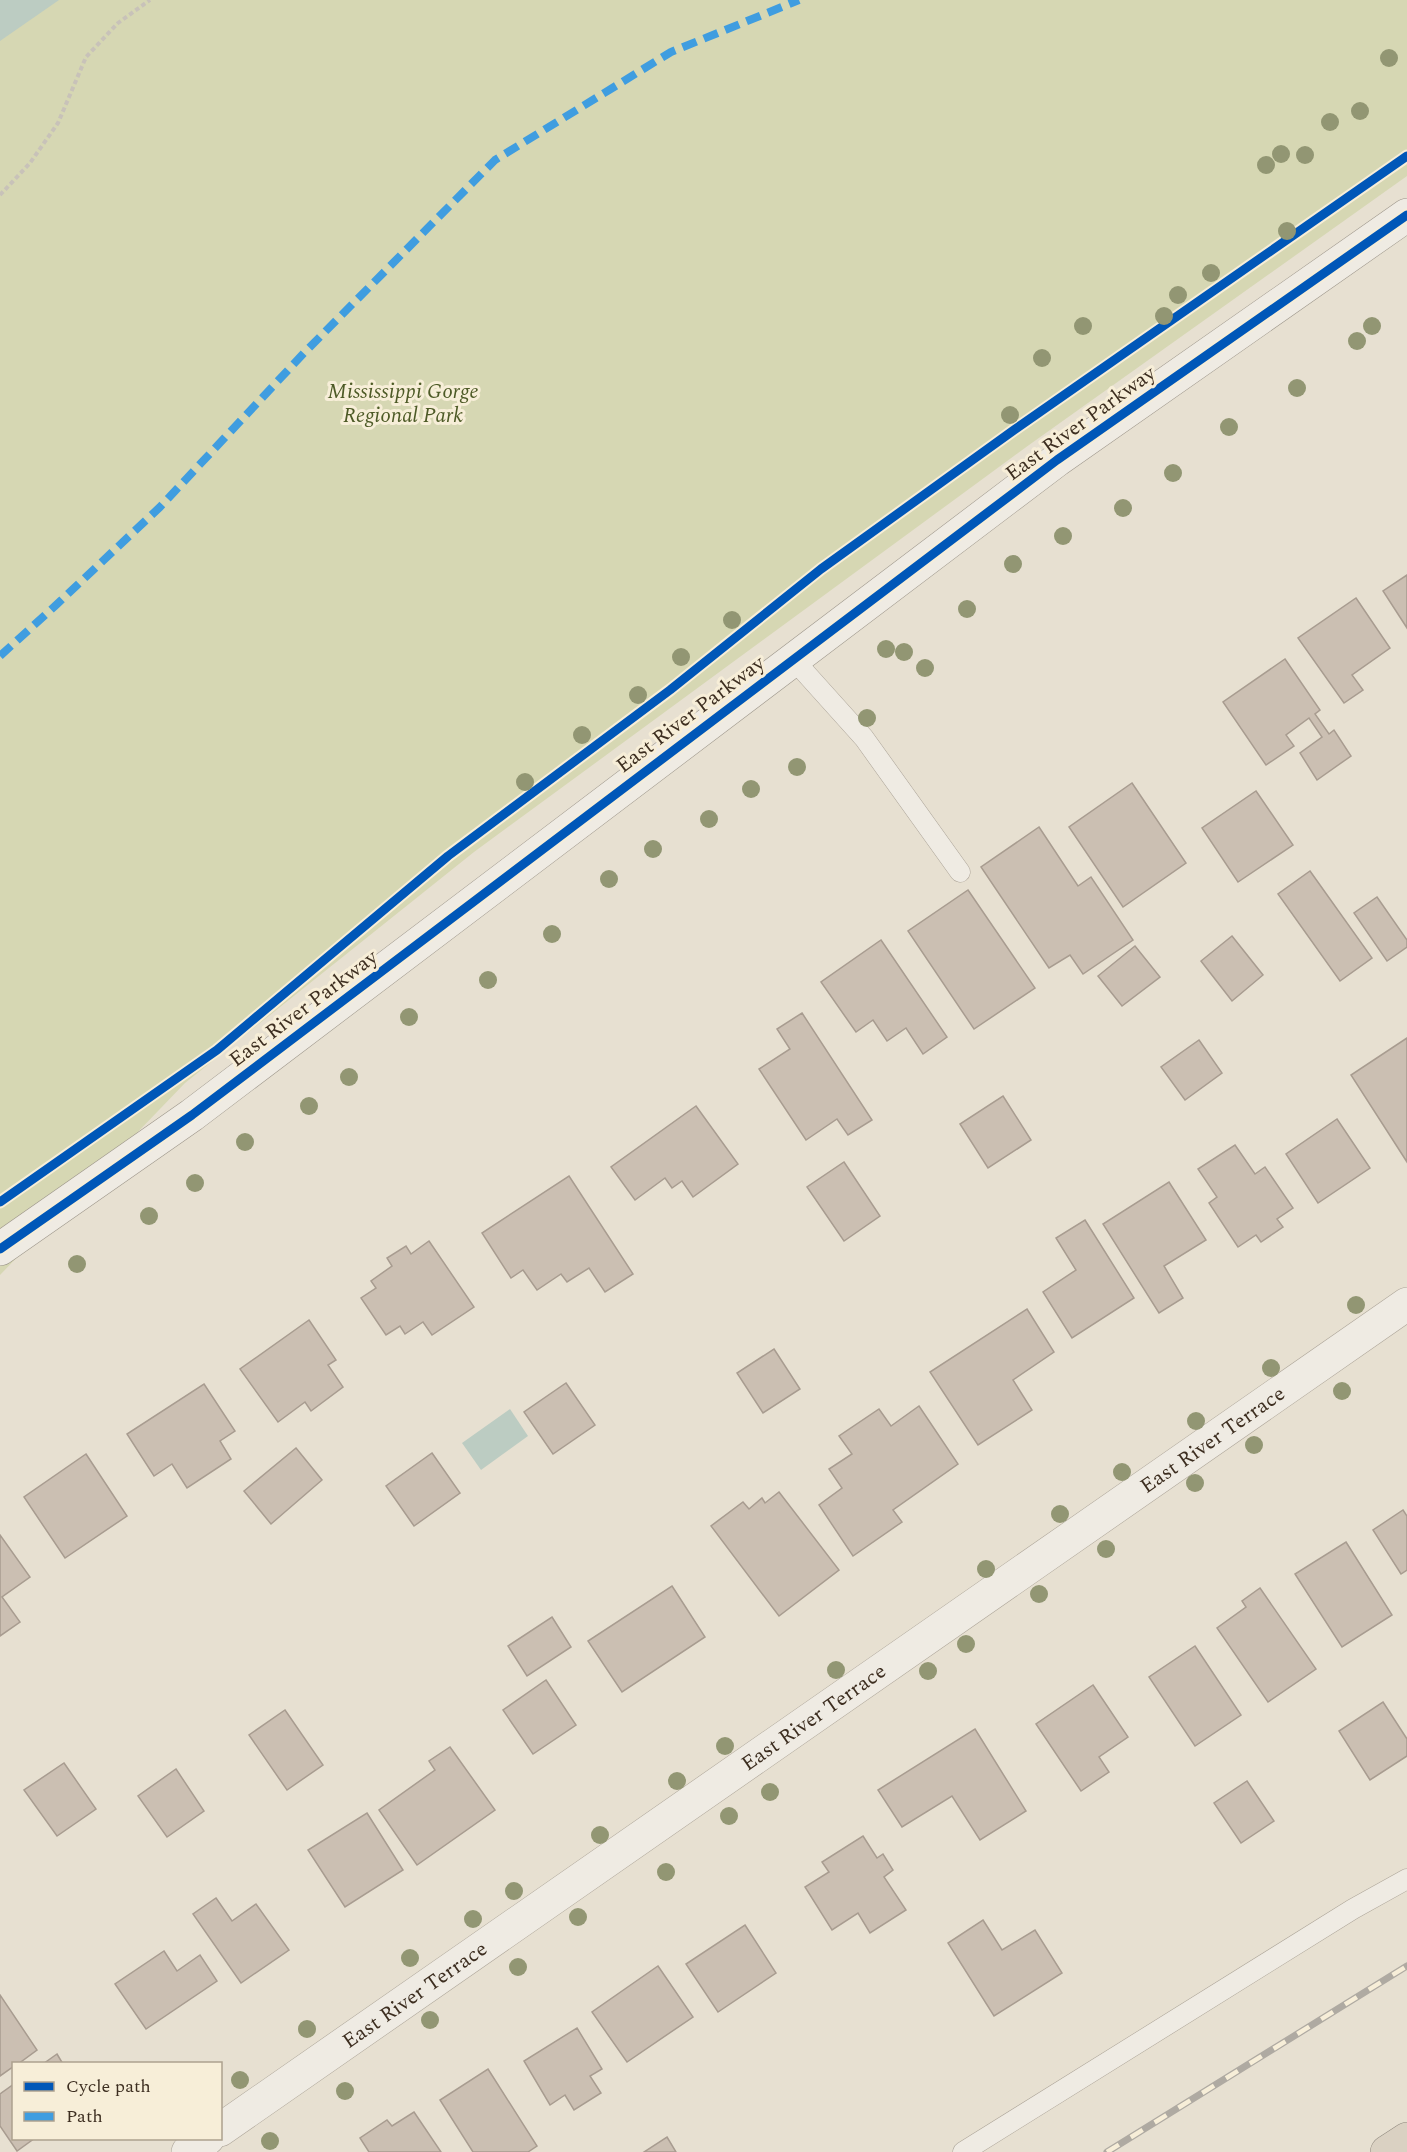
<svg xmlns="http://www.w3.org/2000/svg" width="1407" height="2152" font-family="Spectral,serif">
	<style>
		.green { fill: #d6d7b3 }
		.water { fill: #bcccc2 }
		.building { fill: #cbbfb2; stroke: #a89c90; stroke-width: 1.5 }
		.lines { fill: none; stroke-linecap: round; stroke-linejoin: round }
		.lane-casing { stroke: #ada599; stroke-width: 21 }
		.street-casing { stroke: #ada599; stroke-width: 34 }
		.secondary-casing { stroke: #9c958a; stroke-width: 34 }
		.highway-casing { stroke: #928b80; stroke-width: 34 }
		.path { stroke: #c8c2b9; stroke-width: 4; stroke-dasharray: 4.5 3; stroke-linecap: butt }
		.lane { stroke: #efebe3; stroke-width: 20 }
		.street { stroke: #efebe3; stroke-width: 33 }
		.secondary { stroke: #efebe3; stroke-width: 33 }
		.highway { stroke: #dad1c2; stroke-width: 33 }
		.rail-casing { stroke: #afaaa2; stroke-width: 7 }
		.rail { stroke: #f7eed8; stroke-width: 4.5; stroke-dasharray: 14; stroke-linecap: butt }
		.quiet { stroke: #3f9de0; stroke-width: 8; stroke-dasharray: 15 8; stroke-linecap: butt }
		.cycleway-casing { stroke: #f7eed8; stroke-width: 13 }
		.cycleway { stroke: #0057b8; stroke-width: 9 }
		.tree { fill: #929673 }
		.labels { text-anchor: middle; stroke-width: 6; stroke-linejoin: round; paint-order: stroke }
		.park-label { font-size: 21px; font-style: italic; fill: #4d5a26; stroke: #f7eed8 }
		.street-label { font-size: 21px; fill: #3d2e20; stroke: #f7eed8 }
	</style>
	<rect width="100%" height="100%" fill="#e7e0d1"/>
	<path class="green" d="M 0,0 L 1407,0 L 1407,176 L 1029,445 L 474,852 L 185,1083 L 0,1275 Z"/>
	<g class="water">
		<path d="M 0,0 L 59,0 L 0,41 Z"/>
		<path d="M 510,1409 L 528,1436 L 481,1470 L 462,1443 Z"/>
	</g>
	<g class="building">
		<path d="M 1407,575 L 1407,628 L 1383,591 Z"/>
		<path d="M 1356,598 L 1390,648 L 1352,675 L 1363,690 L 1344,703 L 1298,638 Z"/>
		<path d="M 1285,659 L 1320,710 L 1315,714 L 1329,734 L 1334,730 L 1351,756 L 1317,780 L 1300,753 L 1322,737 L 1309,718 L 1286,735 L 1294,746 L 1266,765 L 1223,702 Z"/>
		<path d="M 1132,783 L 1186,863 L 1123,907 L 1069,827 Z"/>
		<path d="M 1256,791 L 1293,845 L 1238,882 L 1202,828 Z"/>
		<path d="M 1039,827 L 1078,886 L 1091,877 L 1133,940 L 1083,974 L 1070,955 L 1049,968 L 981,867 Z"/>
		<path d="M 1310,871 L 1372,958 L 1340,981 L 1278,894 Z"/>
		<path d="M 968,890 L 1035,988 L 974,1029 L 908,931 Z"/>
		<path d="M 1377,897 L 1407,940 L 1407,947 L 1387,961 L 1354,913 Z"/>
		<path d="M 1232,936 L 1263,975 L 1232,1001 L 1201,961 Z"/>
		<path d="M 881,940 L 947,1037 L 923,1054 L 906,1028 L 887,1041 L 873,1020 L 856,1032 L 821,982 Z"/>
		<path d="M 1135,946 L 1160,977 L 1122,1006 L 1098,976 Z"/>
		<path d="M 802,1013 L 872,1120 L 848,1135 L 837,1119 L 806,1140 L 759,1069 L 790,1049 L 777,1029 Z"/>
		<path d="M 1407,1038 L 1407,1162 L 1351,1075 Z"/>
		<path d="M 1199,1040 L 1222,1073 L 1185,1100 L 1161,1067 Z"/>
		<path d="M 1003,1096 L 1031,1140 L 988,1168 L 960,1124 Z"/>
		<path d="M 696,1106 L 738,1164 L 693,1197 L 682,1181 L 672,1188 L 665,1178 L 635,1200 L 611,1167 Z"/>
		<path d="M 1337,1119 L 1370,1168 L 1318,1203 L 1286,1154 Z"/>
		<path d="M 1235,1145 L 1255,1174 L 1265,1167 L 1293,1208 L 1277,1219 L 1283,1227 L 1261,1242 L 1256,1235 L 1238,1247 L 1209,1203 L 1217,1197 L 1198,1169 Z"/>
		<path d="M 844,1162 L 880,1216 L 844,1241 L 807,1187 Z"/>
		<path d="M 569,1176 L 633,1274 L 605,1292 L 589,1268 L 567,1282 L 561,1274 L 537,1290 L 523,1270 L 511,1278 L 482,1233 Z"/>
		<path d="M 1169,1182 L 1206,1240 L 1164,1266 L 1183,1298 L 1159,1313 L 1103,1224 Z"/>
		<path d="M 1085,1220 L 1134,1298 L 1072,1338 L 1043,1292 L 1076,1270 L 1056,1238 Z"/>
		<path d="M 429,1241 L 474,1307 L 432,1335 L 423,1322 L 405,1334 L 400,1326 L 386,1335 L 361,1298 L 376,1288 L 371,1281 L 392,1266 L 387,1258 L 406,1246 L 411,1254 Z"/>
		<path d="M 1027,1309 L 1054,1352 L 1013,1380 L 1032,1410 L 978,1445 L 930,1372 Z"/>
		<path d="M 309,1320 L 336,1360 L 328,1365 L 343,1387 L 311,1411 L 305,1402 L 278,1422 L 240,1369 Z"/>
		<path d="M 774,1349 L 800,1389 L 763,1413 L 737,1373 Z"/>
		<path d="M 566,1383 L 595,1425 L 553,1454 L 524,1412 Z"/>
		<path d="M 204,1384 L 235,1431 L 220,1441 L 231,1459 L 187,1488 L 172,1464 L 154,1476 L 127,1434 Z"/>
		<path d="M 919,1406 L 958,1464 L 893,1510 L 902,1522 L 853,1556 L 819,1505 L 842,1488 L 829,1469 L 852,1454 L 839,1436 L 879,1409 L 891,1426 Z"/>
		<path d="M 296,1448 L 322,1480 L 271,1524 L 244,1491 Z"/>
		<path d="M 432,1453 L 460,1493 L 414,1526 L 386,1486 Z"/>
		<path d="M 86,1454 L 127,1516 L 65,1558 L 24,1497 Z"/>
		<path d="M 779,1492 L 839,1570 L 779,1616 L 711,1526 L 743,1502 L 749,1509 L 762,1498 L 765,1503 Z"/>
		<path d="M 1403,1510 L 1407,1516 L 1407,1570 L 1401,1574 L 1373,1530 Z"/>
		<path d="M 0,1535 L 30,1577 L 2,1597 L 20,1622 L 0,1636 Z"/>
		<path d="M 1346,1542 L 1392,1615 L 1342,1647 L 1295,1574 Z"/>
		<path d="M 672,1586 L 705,1637 L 622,1692 L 588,1641 Z"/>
		<path d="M 1260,1588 L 1316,1669 L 1268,1702 L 1217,1628 L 1246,1607 L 1242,1601 Z"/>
		<path d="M 552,1617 L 571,1647 L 527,1676 L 508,1646 Z"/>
		<path d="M 1195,1646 L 1241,1715 L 1195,1746 L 1149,1677 Z"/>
		<path d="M 546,1680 L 576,1725 L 533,1754 L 503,1710 Z"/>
		<path d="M 1093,1685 L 1128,1737 L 1099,1757 L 1109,1772 L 1081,1791 L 1036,1724 Z"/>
		<path d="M 1383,1702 L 1407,1739 L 1407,1756 L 1370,1780 L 1339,1731 Z"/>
		<path d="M 285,1710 L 323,1765 L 287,1790 L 249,1735 Z"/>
		<path d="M 975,1729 L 1026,1811 L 980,1840 L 952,1796 L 902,1827 L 878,1790 Z"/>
		<path d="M 450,1747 L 495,1810 L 417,1865 L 379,1810 L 435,1770 L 429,1761 Z"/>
		<path d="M 64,1763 L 96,1809 L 57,1836 L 24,1790 Z"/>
		<path d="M 176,1769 L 204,1811 L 167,1837 L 138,1796 Z"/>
		<path d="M 1247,1781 L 1274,1821 L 1241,1843 L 1214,1803 Z"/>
		<path d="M 367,1813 L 403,1870 L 345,1907 L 308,1850 Z"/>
		<path d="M 863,1836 L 877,1858 L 883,1854 L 893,1870 L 884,1877 L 906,1910 L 870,1933 L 858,1913 L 832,1930 L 805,1887 L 829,1872 L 822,1862 Z"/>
		<path d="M 216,1898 L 232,1921 L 256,1904 L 289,1950 L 241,1983 L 193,1914 Z"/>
		<path d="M 983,1920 L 1002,1950 L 1035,1930 L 1062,1973 L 994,2016 L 948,1943 Z"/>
		<path d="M 745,1925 L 776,1973 L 718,2012 L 686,1964 Z"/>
		<path d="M 164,1951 L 177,1971 L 200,1955 L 217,1981 L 146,2029 L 115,1984 Z"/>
		<path d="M 658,1966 L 693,2017 L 627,2062 L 592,2012 Z"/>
		<path d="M 0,1995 L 37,2050 L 18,2064 L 14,2064 L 14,2066 L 0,2076 Z"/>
		<path d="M 577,2028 L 602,2069 L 590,2076 L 601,2093 L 574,2110 L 565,2095 L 550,2105 L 524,2061 Z"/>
		<path d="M 57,2054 L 63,2064 L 43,2064 Z"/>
		<path d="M 488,2069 L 537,2146 L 528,2152 L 473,2152 L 440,2100 Z"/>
		<path d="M 14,2084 L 14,2138 L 35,2138 L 17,2151 L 0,2126 L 0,2094 Z"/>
		<path d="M 414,2112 L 441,2152 L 369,2152 L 360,2138 L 387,2120 L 392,2126 Z"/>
		<path d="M 667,2137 L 676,2152 L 644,2152 Z"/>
	</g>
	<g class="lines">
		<defs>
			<g id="lane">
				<path d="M 793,659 L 864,738 L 960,872"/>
				<path d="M 963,2152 L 1353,1909 L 1407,1879"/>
			</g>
			<g id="street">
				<path id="s1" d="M 220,2130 L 1407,1304"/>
				<path d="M 188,2152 L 208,2138"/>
			</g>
			<path id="secondary" d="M 0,1249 L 192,1115 L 1057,460 L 1407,215"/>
			<path id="highway" d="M 1387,2152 L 1407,2139"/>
		</defs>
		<use href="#lane" class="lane-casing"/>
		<use href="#street" class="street-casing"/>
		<use href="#secondary" class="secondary-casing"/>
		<use href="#highway" class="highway-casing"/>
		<path class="path" d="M 0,195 L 30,163 L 58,123 L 86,57 L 118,23 L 150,0"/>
		<use href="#lane" class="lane"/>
		<use href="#street" class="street"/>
		<use href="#secondary" class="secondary"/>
		<use href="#highway" class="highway"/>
		<defs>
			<path id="rail" d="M 1107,2152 L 1407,1966"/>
		</defs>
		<use href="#rail" class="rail-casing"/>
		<use href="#rail" class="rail"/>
		<path class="quiet" d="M 0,656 L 55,606 L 160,507 L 304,353 L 495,160 L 671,52 L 799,0"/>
		<defs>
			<g id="cycleway">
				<path d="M 0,1202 L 217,1050 L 448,856 L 670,690 L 821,569 L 1014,430 L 1407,156"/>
				<path d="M 0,1249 L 192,1115 L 1057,460 L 1407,215"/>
			</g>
		</defs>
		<use href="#cycleway" class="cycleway-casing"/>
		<use href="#cycleway" class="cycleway"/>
	</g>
	<g class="tree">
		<circle cx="1389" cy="58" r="9"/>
		<circle cx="1360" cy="111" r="9"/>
		<circle cx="1330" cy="122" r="9"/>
		<circle cx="1281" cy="154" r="9"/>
		<circle cx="1305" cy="155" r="9"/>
		<circle cx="1266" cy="165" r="9"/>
		<circle cx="1287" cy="231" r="9"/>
		<circle cx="1211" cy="273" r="9"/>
		<circle cx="1178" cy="295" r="9"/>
		<circle cx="1164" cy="316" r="9"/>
		<circle cx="1083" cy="326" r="9"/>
		<circle cx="1372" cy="326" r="9"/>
		<circle cx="1357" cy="341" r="9"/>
		<circle cx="1042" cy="358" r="9"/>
		<circle cx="1297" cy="388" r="9"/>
		<circle cx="1010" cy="415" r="9"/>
		<circle cx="1229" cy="427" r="9"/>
		<circle cx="1173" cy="473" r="9"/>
		<circle cx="1123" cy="508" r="9"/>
		<circle cx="1063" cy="536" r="9"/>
		<circle cx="1013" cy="564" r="9"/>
		<circle cx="967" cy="609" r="9"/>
		<circle cx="732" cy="620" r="9"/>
		<circle cx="886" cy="649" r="9"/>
		<circle cx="904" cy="652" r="9"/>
		<circle cx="681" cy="657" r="9"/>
		<circle cx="925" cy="668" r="9"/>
		<circle cx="638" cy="695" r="9"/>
		<circle cx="867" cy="718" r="9"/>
		<circle cx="582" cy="735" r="9"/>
		<circle cx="797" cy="767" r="9"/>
		<circle cx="525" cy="782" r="9"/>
		<circle cx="751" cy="789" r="9"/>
		<circle cx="709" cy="819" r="9"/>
		<circle cx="653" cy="849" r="9"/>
		<circle cx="609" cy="879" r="9"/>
		<circle cx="552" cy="934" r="9"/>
		<circle cx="488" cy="980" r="9"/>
		<circle cx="409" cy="1017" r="9"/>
		<circle cx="349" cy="1077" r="9"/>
		<circle cx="309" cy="1106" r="9"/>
		<circle cx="245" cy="1142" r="9"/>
		<circle cx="195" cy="1183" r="9"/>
		<circle cx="149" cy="1216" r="9"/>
		<circle cx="77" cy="1264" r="9"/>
		<circle cx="1356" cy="1305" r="9"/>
		<circle cx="1271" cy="1368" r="9"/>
		<circle cx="1342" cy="1391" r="9"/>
		<circle cx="1196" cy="1421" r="9"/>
		<circle cx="1254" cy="1445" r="9"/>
		<circle cx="1122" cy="1472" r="9"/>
		<circle cx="1195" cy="1483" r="9"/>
		<circle cx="1060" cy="1514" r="9"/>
		<circle cx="1106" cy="1549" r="9"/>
		<circle cx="986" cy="1569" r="9"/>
		<circle cx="1039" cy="1594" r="9"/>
		<circle cx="966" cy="1644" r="9"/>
		<circle cx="836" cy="1670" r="9"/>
		<circle cx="928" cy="1671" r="9"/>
		<circle cx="725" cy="1746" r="9"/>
		<circle cx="677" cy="1781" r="9"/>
		<circle cx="770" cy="1792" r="9"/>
		<circle cx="729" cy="1816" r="9"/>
		<circle cx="600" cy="1835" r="9"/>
		<circle cx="666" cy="1872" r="9"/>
		<circle cx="514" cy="1891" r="9"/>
		<circle cx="578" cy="1917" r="9"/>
		<circle cx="473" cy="1919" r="9"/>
		<circle cx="410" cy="1958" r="9"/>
		<circle cx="518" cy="1967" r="9"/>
		<circle cx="430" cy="2020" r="9"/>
		<circle cx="307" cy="2029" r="9"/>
		<circle cx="240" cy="2080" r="9"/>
		<circle cx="345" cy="2091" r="9"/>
		<circle cx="270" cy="2141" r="9"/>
	</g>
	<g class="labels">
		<g class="park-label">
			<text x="403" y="398">Mississippi Gorge<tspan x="403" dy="24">Regional Park</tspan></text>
		</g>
		<g class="street-label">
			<text transform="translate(1080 423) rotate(-36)" y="7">East River Parkway</text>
			<text transform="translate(690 714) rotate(-37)" y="7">East River Parkway</text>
			<text transform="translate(303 1008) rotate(-37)" y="7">East River Parkway</text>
			<text dy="7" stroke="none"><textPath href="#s1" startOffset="1209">East River Terrace</textPath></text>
			<text dy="7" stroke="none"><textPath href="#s1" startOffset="723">East River Terrace</textPath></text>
			<text dy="7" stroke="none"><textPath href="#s1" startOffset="237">East River Terrace</textPath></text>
		</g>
	</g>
	<rect x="12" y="2062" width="210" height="78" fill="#f7eed8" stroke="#ada18e" stroke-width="1.5"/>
	<rect x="24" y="2082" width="30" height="9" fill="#0057b8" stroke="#ada18e" stroke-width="1.5"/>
	<text x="66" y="2092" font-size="18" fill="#3d2e20">Cycle path</text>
	<rect x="24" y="2112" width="30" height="9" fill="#3f9de0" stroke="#ada18e" stroke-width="1.5"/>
	<text x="66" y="2122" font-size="18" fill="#3d2e20">Path</text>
</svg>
